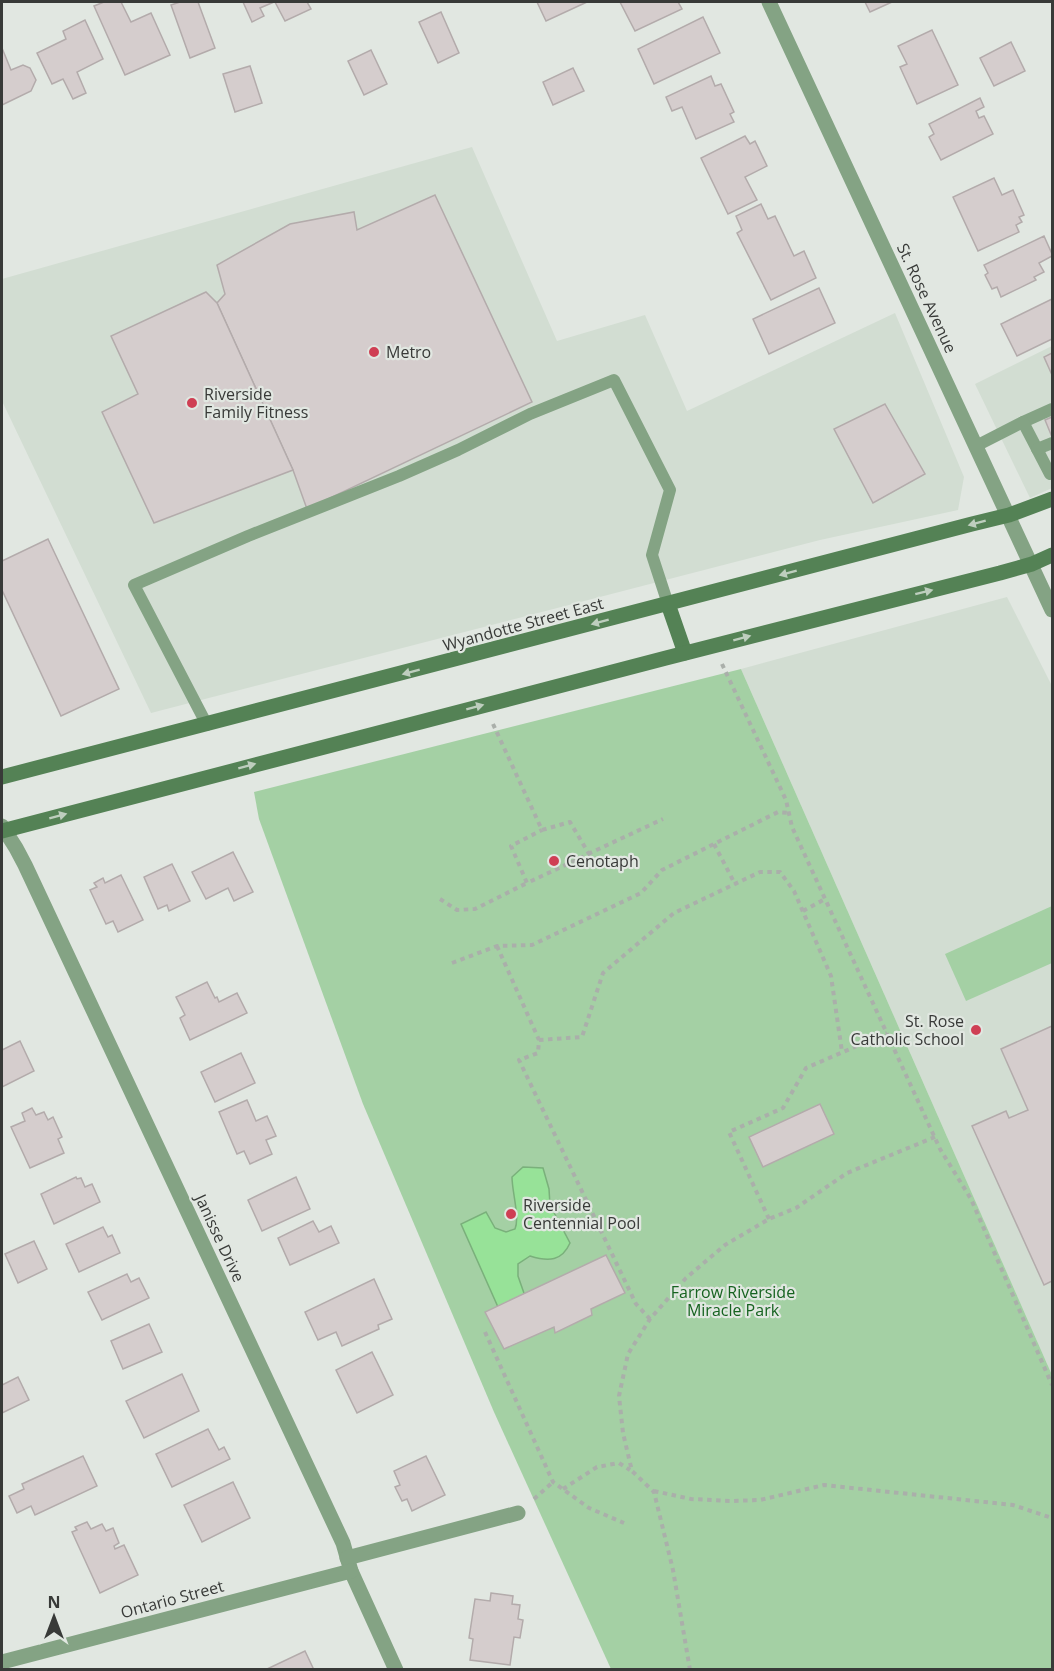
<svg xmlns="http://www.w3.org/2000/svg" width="1054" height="1671" font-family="'Open Sans',sans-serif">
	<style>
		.built { fill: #d2ddd2 }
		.green { fill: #a4d0a4 }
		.water { fill: #97e298; stroke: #7ab07b; stroke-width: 1.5 }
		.building { fill: #d5cdcd; stroke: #b3abab; stroke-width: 1.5 }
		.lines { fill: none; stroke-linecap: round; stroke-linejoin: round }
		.path { stroke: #aaafaa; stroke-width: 4; stroke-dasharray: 4.5 4.5; stroke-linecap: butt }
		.service { stroke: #84a384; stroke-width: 12 }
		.minor { stroke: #84a384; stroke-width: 15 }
		.secondary { stroke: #548255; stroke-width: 15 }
		.oneway { fill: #becebe }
		.poi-dot { fill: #cf3f54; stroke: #e1e7e1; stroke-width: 2 }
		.labels { text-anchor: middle; stroke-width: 4.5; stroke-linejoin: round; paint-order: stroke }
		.street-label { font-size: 16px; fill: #383a38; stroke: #e1e7e1 }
		.poi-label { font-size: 16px; fill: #383a38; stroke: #e1e7e1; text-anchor: start }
		.park-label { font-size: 16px; fill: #166320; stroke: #e1e7e1 }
	</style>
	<rect width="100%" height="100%" fill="#e1e7e1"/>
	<g class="built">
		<path d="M 472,147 L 557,341 L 645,315 L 687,411 L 895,313 L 964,477 L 958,510 L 820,540 L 151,713 L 2,401 L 2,279 Z"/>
		<path d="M 1052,346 L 1052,488 L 1030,498 L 975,384 Z"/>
		<path d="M 1007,597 L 1052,686 L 1052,1375 L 741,669 Z"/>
	</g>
	<g class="green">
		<path d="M 741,669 L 1052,1375 L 1052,1669 L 611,1669 L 494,1412 L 363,1104 L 259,819 L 254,792 Z"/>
		<path d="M 1052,906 L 1052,963 L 966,1001 L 945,954 Z"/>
	</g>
	<path class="water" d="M 523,1167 L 543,1168 L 549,1189 L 550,1205 L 570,1243 C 562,1261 549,1262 530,1256 L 518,1264 L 518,1276 L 525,1296 L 498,1307 L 461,1224 L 486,1212 L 495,1228 L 506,1232 L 515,1229 C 520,1217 512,1192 512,1177 Z"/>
	<g class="building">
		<path d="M 104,2 L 121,2 L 131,22 L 151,13 L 170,55 L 125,75 L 94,6 Z"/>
		<path d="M 180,2 L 198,2 L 215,48 L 190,58 L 171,5 Z"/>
		<path d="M 243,2 L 274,2 L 260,8 L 264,16 L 252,22 Z"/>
		<path d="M 275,2 L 307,2 L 311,9 L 285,21 Z"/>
		<path d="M 537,2 L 587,2 L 546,21 Z"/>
		<path d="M 620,2 L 678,2 L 682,9 L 635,31 Z"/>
		<path d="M 865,2 L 892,2 L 870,12 Z"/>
		<path d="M 441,12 L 459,53 L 438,63 L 419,22 Z"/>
		<path d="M 703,17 L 720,53 L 654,84 L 638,49 Z"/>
		<path d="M 85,20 L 103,59 L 77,72 L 86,93 L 73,99 L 63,79 L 52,84 L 37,53 L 66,39 L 63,31 Z"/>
		<path d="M 932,30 L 958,85 L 917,104 L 900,67 L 907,64 L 898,46 Z"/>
		<path d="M 1011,42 L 1025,71 L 994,86 L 980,58 Z"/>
		<path d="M 2,48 L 11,70 L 23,65 L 30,68 L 36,80 L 31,91 L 2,105 Z"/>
		<path d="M 371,50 L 387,84 L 364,95 L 348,61 Z"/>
		<path d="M 250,66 L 262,103 L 235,112 L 223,74 Z"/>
		<path d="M 573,68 L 584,91 L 553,105 L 543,82 Z"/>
		<path d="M 711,76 L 715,86 L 721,84 L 734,112 L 730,114 L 734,122 L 696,139 L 682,107 L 672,111 L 666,97 Z"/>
		<path d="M 980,98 L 984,107 L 976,111 L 979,118 L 984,116 L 993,134 L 941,160 L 929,137 L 934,134 L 929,124 Z"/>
		<path d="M 745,136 L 750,144 L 755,141 L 767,166 L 745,177 L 757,200 L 728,214 L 701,158 Z"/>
		<path d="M 994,178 L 1002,195 L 1013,190 L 1024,215 L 1019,217 L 1022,222 L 1016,225 L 1019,232 L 978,251 L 953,197 Z"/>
		<path d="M 435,195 L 532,402 L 307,509 L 293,470 L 217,303 L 225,294 L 217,265 L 290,224 L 354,212 L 357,230 Z"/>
		<path d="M 761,204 L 768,219 L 775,216 L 794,256 L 804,251 L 816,278 L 771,300 L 737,233 L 742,230 L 736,216 Z"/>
		<path d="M 1044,236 L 1052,254 L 1052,256 L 1039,263 L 1044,272 L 1034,277 L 1036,280 L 1001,297 L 997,287 L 992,289 L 985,275 L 988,273 L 984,265 Z"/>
		<path d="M 819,288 L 835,323 L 769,354 L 753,319 Z"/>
		<path d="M 206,292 L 217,303 L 293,470 L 154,523 L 102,412 L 138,394 L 111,336 Z"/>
		<path d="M 1052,299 L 1052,339 L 1017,356 L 1001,324 Z"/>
		<path d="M 1052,353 L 1052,375 L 1044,357 Z"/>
		<path d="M 885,404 L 925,474 L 873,503 L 834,429 Z"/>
		<path d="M 1052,417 L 1052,437 L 1045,420 Z"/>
		<path d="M 48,539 L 119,689 L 61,716 L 2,590 L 2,561 Z"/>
		<path d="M 233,852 L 253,892 L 234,901 L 228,888 L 206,899 L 192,872 Z"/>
		<path d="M 172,864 L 190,901 L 169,911 L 167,905 L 158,909 L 144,877 Z"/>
		<path d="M 121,875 L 143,920 L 118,932 L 113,921 L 106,924 L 90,890 L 97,887 L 94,883 L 103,878 L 105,883 Z"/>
		<path d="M 207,982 L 215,998 L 217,997 L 219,1002 L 237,993 L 247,1013 L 190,1040 L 180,1018 L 185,1015 L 176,997 Z"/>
		<path d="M 1052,1026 L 1052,1281 L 1044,1285 L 972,1126 L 1006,1111 L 1009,1118 L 1028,1110 L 1001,1049 Z"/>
		<path d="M 20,1041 L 34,1071 L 2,1087 L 2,1050 Z"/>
		<path d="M 241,1053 L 255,1083 L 215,1102 L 201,1072 Z"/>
		<path d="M 247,1100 L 256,1121 L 267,1116 L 276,1136 L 266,1140 L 272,1154 L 250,1164 L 244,1151 L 237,1154 L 219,1112 Z"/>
		<path d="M 820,1104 L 834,1134 L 763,1167 L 749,1137 Z"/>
		<path d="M 32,1108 L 36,1115 L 44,1112 L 48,1120 L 53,1117 L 62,1137 L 58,1139 L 64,1153 L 30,1168 L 11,1127 L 25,1121 L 22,1113 Z"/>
		<path d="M 76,1177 L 77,1179 L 81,1178 L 85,1187 L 92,1184 L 100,1202 L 54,1224 L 41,1194 Z"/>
		<path d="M 296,1177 L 310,1209 L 262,1231 L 248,1200 Z"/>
		<path d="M 313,1221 L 319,1232 L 331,1226 L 339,1243 L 290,1265 L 278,1238 Z"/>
		<path d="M 103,1227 L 108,1237 L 112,1235 L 120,1253 L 79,1272 L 66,1244 Z"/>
		<path d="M 34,1241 L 47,1269 L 18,1283 L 5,1254 Z"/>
		<path d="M 606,1255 L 625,1293 L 591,1309 L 592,1315 L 555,1333 L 554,1327 L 504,1349 L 485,1312 Z"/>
		<path d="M 127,1274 L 131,1282 L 139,1278 L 149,1298 L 102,1320 L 88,1292 Z"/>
		<path d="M 374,1279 L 392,1319 L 378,1325 L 379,1329 L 342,1346 L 336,1332 L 318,1340 L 305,1312 Z"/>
		<path d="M 149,1324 L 162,1352 L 123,1369 L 111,1341 Z"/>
		<path d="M 372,1352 L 393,1395 L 357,1413 L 336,1370 Z"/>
		<path d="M 182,1374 L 199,1411 L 144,1438 L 126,1401 Z"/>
		<path d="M 18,1377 L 29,1400 L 2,1413 L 2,1385 Z"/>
		<path d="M 208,1429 L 219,1450 L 224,1447 L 230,1459 L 172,1487 L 156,1454 Z"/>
		<path d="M 83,1456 L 97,1486 L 35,1515 L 31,1506 L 17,1513 L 9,1496 L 24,1489 L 22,1484 Z"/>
		<path d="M 426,1456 L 445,1495 L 412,1511 L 407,1499 L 402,1501 L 395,1487 L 400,1485 L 394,1471 Z"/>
		<path d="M 233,1482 L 250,1518 L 202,1542 L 184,1505 Z"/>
		<path d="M 87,1522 L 91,1529 L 102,1524 L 106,1531 L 113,1528 L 119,1543 L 114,1546 L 115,1549 L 124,1545 L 138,1575 L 100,1593 L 72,1532 L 77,1530 L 75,1527 Z"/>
		<path d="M 491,1593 L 513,1596 L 512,1604 L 520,1605 L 518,1619 L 523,1620 L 520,1638 L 514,1637 L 510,1665 L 470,1660 L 473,1639 L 469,1638 L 475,1599 L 490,1601 Z"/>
		<path d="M 305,1651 L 314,1670 L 267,1670 L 267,1669 Z"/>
	</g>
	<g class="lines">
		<g class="path">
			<path d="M 722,664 L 786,800 L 792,827 L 940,1149 L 971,1199 L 1052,1385"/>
			<path d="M 493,724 L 542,830 L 570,822 L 589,854 L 527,883 L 511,846 L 542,830"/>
			<path d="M 714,844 L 735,884"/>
			<path d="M 588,854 L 663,819"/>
			<path d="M 440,899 L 457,910 L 475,909 L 527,883"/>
			<path d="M 803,911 L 825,899"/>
			<path d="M 497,946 L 539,1040 L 538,1053 L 519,1060 L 636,1304 L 650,1319"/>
			<path d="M 452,963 L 497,946 L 532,945 L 641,893 L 662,870 L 778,812 L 789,813"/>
			<path d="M 539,1040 L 582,1037 L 603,973 L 674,913 L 760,872 L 780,872 L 794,891 L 831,976 L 842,1052"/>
			<path d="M 769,1219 L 729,1132 L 783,1108 L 806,1068 L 887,1033"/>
			<path d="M 485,1332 L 553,1482 L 589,1508 L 624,1523"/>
			<path d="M 563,1489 L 597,1467 L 619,1463 L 630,1470"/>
			<path d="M 654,1491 L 691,1499 L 732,1501 L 760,1500 L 824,1485 L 1013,1505 L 1052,1518"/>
			<path d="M 534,1499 L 553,1482"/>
			<path d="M 690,1670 L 673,1570 L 654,1492 L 632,1471 L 623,1433 L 619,1396 L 628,1354 L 650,1319 L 686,1278 L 725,1245 L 769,1219 L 796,1208 L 847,1173 L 935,1137"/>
		</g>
		<g class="service">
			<path d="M 1023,422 L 1052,409"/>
			<path d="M 976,446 L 1023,422 L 1050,474 L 1052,473"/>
			<path d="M 1037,449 L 1052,443"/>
			<path d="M 207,725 L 134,585 L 248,536 L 399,476 L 458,450 L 530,414 L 614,380 L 670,490 L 652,555 L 668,604"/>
		</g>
		<g class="minor">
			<path d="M 769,2 L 1052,610"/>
			<path d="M 2,826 L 16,848 L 25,865 L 343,1543 L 351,1571 L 396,1670"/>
			<path d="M 347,1558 L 518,1513"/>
			<path d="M 2,1662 L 351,1571"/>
		</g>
		<g class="secondary">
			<path d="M 668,604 L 685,653"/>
			<path d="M 2,777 L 972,524 L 1009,515 L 1052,499"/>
			<path d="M 2,831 L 666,658 L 1000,573 L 1032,564 L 1052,555"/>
		</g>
	</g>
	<defs><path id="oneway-solid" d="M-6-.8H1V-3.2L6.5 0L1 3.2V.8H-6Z" transform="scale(1.5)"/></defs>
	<g class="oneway">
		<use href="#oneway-solid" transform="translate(977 523) rotate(165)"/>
		<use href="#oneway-solid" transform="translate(788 573) rotate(165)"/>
		<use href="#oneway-solid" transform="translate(924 592) rotate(-14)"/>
		<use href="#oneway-solid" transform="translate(600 622) rotate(165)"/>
		<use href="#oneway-solid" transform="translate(742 638) rotate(-15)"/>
		<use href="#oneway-solid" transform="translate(411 672) rotate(165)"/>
		<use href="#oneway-solid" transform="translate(475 707) rotate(-15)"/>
		<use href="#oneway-solid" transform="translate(247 766) rotate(-15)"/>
		<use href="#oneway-solid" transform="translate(58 816) rotate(-15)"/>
	</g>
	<g class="poi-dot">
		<circle cx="374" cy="352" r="6"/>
		<circle cx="192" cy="403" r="6"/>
		<circle cx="554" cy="861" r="6"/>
		<circle cx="976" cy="1030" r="6"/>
		<circle cx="511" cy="1214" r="6"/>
	</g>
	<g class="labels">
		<g class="street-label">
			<text transform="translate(927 298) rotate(65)" y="6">St. Rose Avenue</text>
			<text transform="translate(523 624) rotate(-15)" y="6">Wyandotte Street East</text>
			<text transform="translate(220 1238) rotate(65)" y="6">Janisse Drive</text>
			<text transform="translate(172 1599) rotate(-15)" y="6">Ontario Street</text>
		</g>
		<g class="poi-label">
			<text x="386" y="358">Metro</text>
			<text x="204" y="400">Riverside<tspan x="204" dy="18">Family Fitness</tspan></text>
			<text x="566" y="867">Cenotaph</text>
			<text x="964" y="1027" text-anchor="end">St. Rose<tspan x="964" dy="18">Catholic School</tspan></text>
			<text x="523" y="1211">Riverside<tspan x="523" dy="18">Centennial Pool</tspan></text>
		</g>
		<g class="park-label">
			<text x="733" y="1298">Farrow Riverside<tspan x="733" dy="18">Miracle Park</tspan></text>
		</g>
	</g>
	<rect width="1054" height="1671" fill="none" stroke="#383a38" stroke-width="6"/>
	<g transform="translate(54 1617)" stroke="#e1e7e1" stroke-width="4.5" paint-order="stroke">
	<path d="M0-4.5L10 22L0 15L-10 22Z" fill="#383a38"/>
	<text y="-9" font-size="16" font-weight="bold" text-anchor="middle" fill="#383a38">N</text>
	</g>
</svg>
